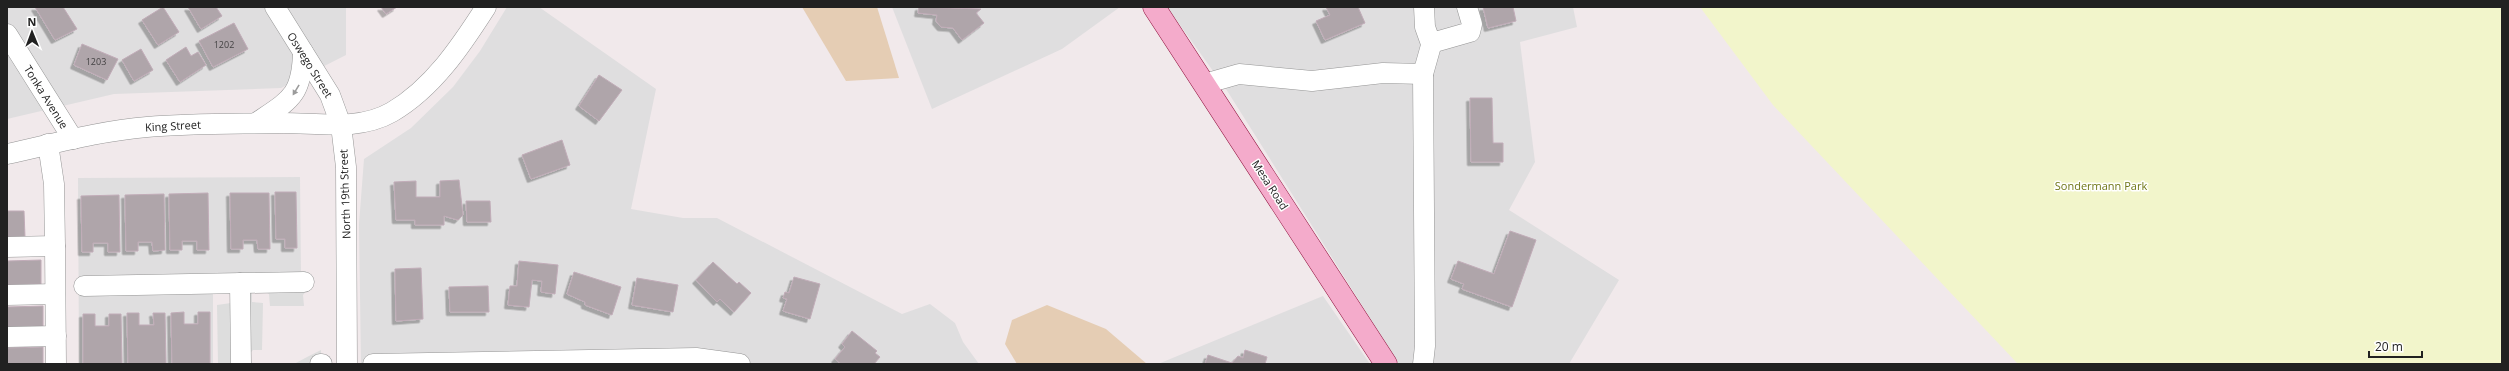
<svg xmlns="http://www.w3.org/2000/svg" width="2509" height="371" font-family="'Open Sans',sans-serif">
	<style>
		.residential { fill: #dfdedf }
		.grass { fill: #e5cdb4 }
		.park { fill: #f2f5cb }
		.parking { fill: #ddd }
		.building { fill: #afa5aa; stroke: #c1acb8; filter: url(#shadow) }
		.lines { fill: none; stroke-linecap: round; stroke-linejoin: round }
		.minor-casing { stroke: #959595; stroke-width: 21 }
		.major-casing { stroke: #8f0f3b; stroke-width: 23 }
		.minor { stroke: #fff; stroke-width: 20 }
		.major { stroke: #f4abcb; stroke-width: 22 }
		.oneway { fill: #9b9b9b }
		.labels { text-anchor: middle; stroke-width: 3; stroke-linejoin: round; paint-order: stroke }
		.number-label { font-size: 9px; fill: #444243 }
		.street-label { font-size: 11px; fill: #212121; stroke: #fff }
		.park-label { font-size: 11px; fill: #707717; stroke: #fff }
	</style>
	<defs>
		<filter id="shadow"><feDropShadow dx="-3.5" dy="3.5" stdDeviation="0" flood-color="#0004"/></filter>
	</defs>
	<rect width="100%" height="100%" fill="#f1e9eb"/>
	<g class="residential">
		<path d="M 7,7 L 346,7 L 346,55 L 281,88 L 114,94 L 7,119 Z"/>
		<path d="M 507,7 L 539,7 L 656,89 L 631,209 L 683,218 L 717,218 L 902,314 L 930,304 L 955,323 L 963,342 L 979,364 L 361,364 L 359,224 L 364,159 L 411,128 L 453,87 L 480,51 Z"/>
		<path d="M 892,7 L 1120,7 L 1062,49 L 932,109 Z"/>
		<path d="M 1167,7 L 1573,7 L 1577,27 L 1520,42 L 1535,162 L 1509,210 L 1619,280 L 1569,364 L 1399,364 L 1226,89 Z"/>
		<path d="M 300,177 L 301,276 L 213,277 L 213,364 L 79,364 L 78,178 Z"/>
		<path d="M 1323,296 L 1370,364 L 1158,364 Z"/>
	</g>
	<g class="grass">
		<path d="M 802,7 L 877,7 L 899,78 L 846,81 Z"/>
		<path d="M 1047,305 L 1106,329 L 1147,364 L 1017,364 L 1005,344 L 1012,320 Z"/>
	</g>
	<path class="park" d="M 1700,7 L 2502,7 L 2502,364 L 2018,364 L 1773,105 Z"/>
	<g class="parking">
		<path d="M 306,271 L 307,290 L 303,295 L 304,306 L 270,306 L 269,294 L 265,292 L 252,293 L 252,302 L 263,303 L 262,350 L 253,350 L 250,353 L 252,364 L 218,364 L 217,305 L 231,303 L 232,296 L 228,293 L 80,294 L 80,276 Z"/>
		<path d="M 321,350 L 321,364 L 294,364 L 309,356 Z"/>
	</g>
	<g class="building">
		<path d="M 35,7 L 63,7 L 77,29 L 55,40 Z"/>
		<path d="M 163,7 L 179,32 L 158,45 L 142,20 Z"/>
		<path d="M 188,7 L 216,7 L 222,16 L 201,29 Z"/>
		<path d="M 381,7 L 397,7 L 386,14 Z"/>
		<path d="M 919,7 L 981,9 L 976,13 L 984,23 L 962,40 L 953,28 L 941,27 L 936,21 L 937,15 L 918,13 Z"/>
		<path d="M 1326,7 L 1358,7 L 1365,23 L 1325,40 L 1316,21 L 1330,15 Z"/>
		<path d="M 1483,7 L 1513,7 L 1516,21 L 1488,28 Z"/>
		<path d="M 234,23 L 248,49 L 213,67 L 199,41 Z"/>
		<path d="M 82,44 L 118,59 L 107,80 L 74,65 Z"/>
		<path d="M 186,47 L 191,56 L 198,52 L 206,65 L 180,82 L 166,60 Z"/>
		<path d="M 141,49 L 153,70 L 134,81 L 122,60 Z"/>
		<path d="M 599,75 L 622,90 L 599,121 L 579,106 Z"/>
		<path d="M 1470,98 L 1492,98 L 1493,143 L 1503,143 L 1503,162 L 1471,162 Z"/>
		<path d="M 562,140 L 570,165 L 531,179 L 522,155 Z"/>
		<path d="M 459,180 L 463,215 L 458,220 L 444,216 L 444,225 L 415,225 L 415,220 L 396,220 L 394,182 L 416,181 L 416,197 L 440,197 L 440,181 Z"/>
		<path d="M 275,192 L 296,192 L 297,248 L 285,248 L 285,239 L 276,239 Z"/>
		<path d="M 208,193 L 209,250 L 197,250 L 197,241 L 182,241 L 182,250 L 170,250 L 169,194 Z"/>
		<path d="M 230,193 L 269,193 L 270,249 L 258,249 L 257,240 L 243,240 L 243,249 L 231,249 Z"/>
		<path d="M 164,194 L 165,250 L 153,251 L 152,242 L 138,242 L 138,251 L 126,251 L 125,195 Z"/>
		<path d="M 119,195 L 120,252 L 108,252 L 108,243 L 93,243 L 93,252 L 82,252 L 81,196 Z"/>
		<path d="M 466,201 L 490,201 L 491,222 L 467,222 Z"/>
		<path d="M 7,211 L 24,211 L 25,237 L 7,237 Z"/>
		<path d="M 1510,231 L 1536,240 L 1512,307 L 1462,289 L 1464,284 L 1451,279 L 1458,261 L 1494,274 Z"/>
		<path d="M 41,260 L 41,284 L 7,285 L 7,261 Z"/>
		<path d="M 519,261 L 558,265 L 555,294 L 541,292 L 542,281 L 532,280 L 529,307 L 508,305 L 510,286 L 517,286 Z"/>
		<path d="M 713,262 L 737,284 L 739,282 L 751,293 L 734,312 L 720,299 L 717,302 L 696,280 Z"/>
		<path d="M 421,268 L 423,319 L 396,321 L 395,269 Z"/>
		<path d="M 574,272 L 621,287 L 612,315 L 585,305 L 585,302 L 567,294 Z"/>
		<path d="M 794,277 L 820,284 L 810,319 L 783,311 L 787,299 L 783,298 L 785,292 L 789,293 Z"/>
		<path d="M 637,278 L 678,285 L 673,312 L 632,305 Z"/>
		<path d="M 488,286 L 489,312 L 450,312 L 449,287 Z"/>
		<path d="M 43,306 L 43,328 L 7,329 L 7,307 Z"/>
		<path d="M 184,312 L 184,324 L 198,324 L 198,312 L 210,312 L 210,364 L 172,364 L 171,313 Z"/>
		<path d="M 127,313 L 139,313 L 139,325 L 154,325 L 153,313 L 165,313 L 166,364 L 128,364 Z"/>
		<path d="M 83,314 L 95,314 L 95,326 L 109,326 L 109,314 L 121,314 L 122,364 L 83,364 Z"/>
		<path d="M 852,331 L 877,351 L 875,353 L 880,357 L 874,364 L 841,364 L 835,359 L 845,347 L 842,344 Z"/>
		<path d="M 43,347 L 43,364 L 7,364 L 7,348 Z"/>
		<path d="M 1245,350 L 1267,357 L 1265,364 L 1205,364 L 1208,355 L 1232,363 L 1238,356 L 1243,358 Z"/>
	</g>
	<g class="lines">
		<defs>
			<g id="minor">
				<path d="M 275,7 L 330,95 L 341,125 L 346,167 L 347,364"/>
				<path d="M 1424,7 L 1425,27 L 1430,41 L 1435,42 L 1470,32 L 1472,24 L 1467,7"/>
				<path d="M 7,34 L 73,139"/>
				<path d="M 1423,74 L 1425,346 L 1423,364"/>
				<path d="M 1204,84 L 1239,74 L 1312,81 L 1383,73 L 1423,74 L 1432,42"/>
				<path d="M 256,123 C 290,100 302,96 303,52"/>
				<path d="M 7,154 C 53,144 99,131 147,127 C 192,123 237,124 283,123 C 319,123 359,131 392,112 C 433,88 461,46 486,7"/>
				<path d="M 55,246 L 56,364"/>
				<path d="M 7,247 L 55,246 L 54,184 L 48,144"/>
				<path d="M 240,283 L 241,364"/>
				<path d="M 84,286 L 304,282"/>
				<path d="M 7,295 L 55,294"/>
				<path d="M 7,337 L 56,336"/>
				<path d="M 320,364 L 322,364"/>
				<path d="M 373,364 L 696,358 L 740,364"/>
			</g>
			<path id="major" d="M 1154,7 L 1386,364"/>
		</defs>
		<use href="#minor" class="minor-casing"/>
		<use href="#major" class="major-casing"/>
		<use href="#minor" class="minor"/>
		<use href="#major" class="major"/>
	</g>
	<defs><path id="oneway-solid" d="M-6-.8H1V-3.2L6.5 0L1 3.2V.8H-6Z"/></defs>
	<use class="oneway" href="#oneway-solid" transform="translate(296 90) rotate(121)"/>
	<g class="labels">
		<g class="number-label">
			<text x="224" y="48">1202</text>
			<text x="96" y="65">1203</text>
		</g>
		<g class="street-label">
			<text transform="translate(310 65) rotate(58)" y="4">Oswego Street</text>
			<text transform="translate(46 97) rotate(58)" y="4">Tonka Avenue</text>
			<text transform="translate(173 126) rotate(-3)" y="4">King Street</text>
			<text transform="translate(1270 185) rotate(57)" y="4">Mesa Road</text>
			<text transform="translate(345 194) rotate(-92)" y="4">North 19th Street</text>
		</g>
		<g class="park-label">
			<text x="2101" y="190">Sondermann Park</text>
		</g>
	</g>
	<rect width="2509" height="371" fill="none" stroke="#212121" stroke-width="16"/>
	<g transform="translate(32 32) rotate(359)" stroke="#ffffff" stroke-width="3" paint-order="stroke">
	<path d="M0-3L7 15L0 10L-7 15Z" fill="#212121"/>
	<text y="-6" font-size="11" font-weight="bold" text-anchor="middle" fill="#212121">N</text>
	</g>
	<path d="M2369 351v6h53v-6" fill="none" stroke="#212121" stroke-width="2"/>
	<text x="2375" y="351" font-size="12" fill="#212121" stroke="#ffffff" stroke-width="3" paint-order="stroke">20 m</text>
</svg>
